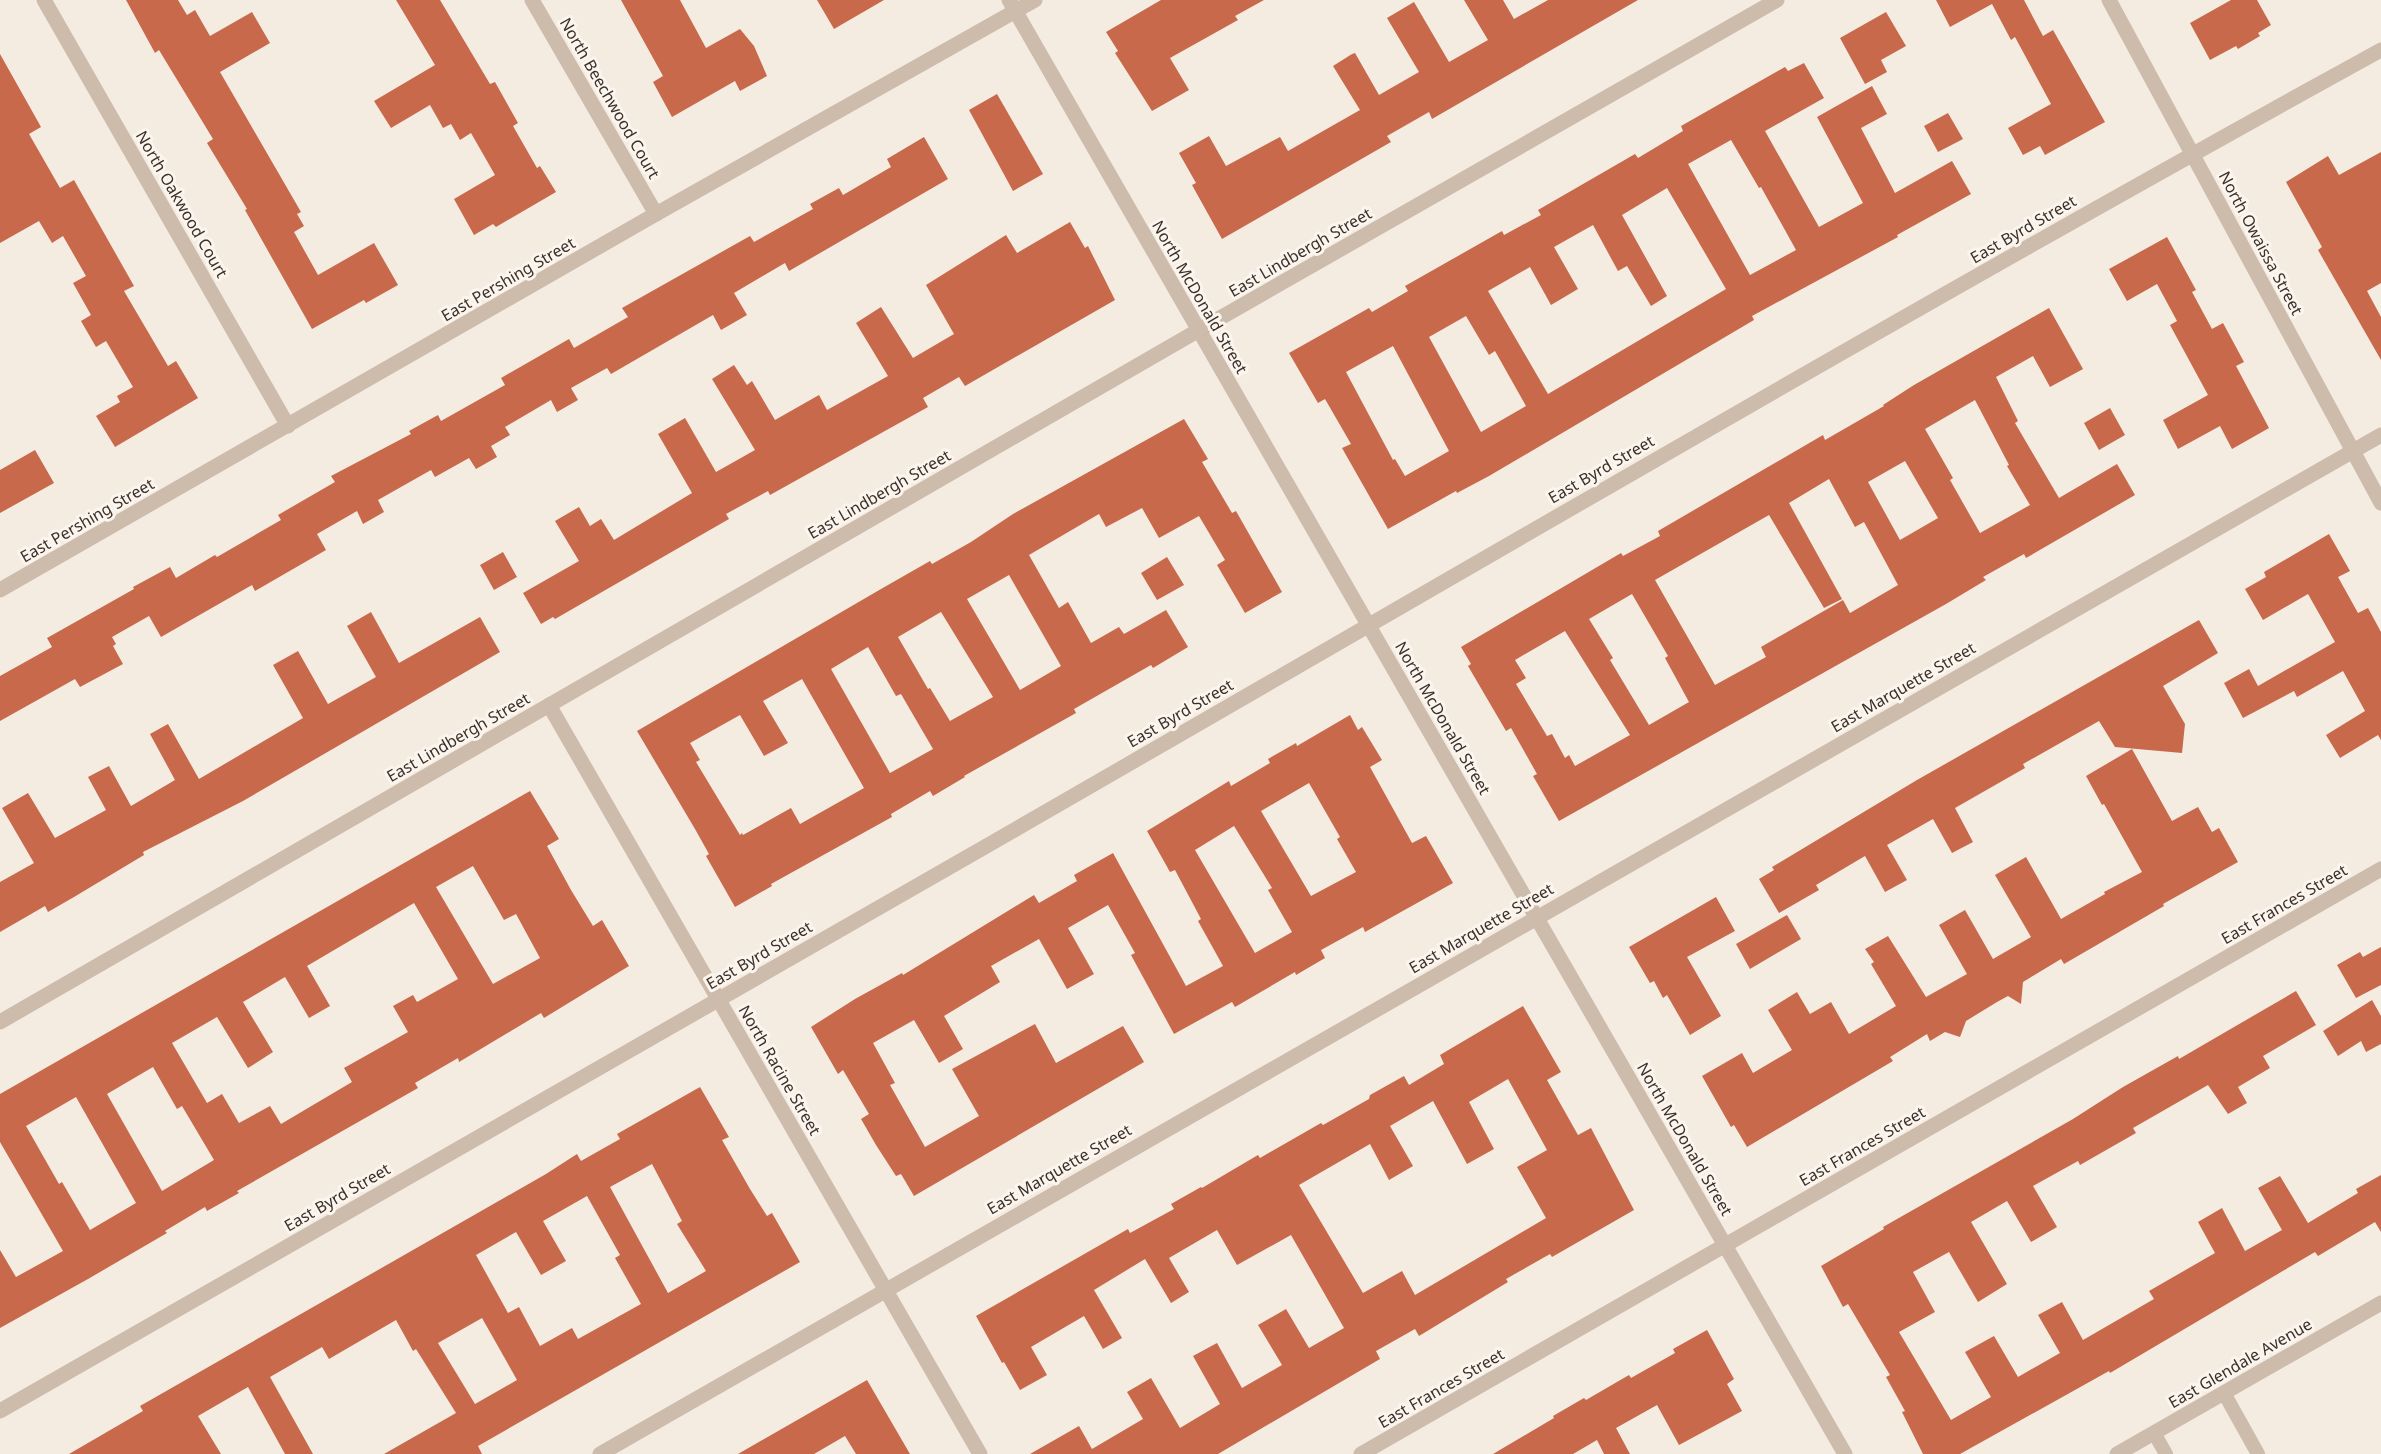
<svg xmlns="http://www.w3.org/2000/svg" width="2381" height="1454" font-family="'Noto Sans',sans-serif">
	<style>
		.building { fill: #c8694b; fill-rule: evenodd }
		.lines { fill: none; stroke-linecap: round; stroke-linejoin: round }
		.service { stroke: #cdbbac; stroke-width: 14 }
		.minor { stroke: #cdbbac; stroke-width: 15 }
		.tertiary { stroke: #cdbbac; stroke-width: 15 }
		.labels { text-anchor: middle; stroke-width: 6; stroke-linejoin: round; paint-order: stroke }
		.street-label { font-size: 16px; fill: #3b302b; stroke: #fbf5ee }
	</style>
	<rect width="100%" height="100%" fill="#f4ebe1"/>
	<g class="building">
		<path d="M 126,0 L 178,0 L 187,15 L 195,10 L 210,36 L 252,12 L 270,43 L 220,72 L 301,212 L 297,214 L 304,226 L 294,232 L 318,275 L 374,243 L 398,285 L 366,303 L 364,300 L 312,329 L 245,210 L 247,209 L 207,143 L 213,139 L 159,50 L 155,53 Z"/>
		<path d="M 396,0 L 440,0 L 490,84 L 495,82 L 518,123 L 513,126 L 537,168 L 540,166 L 556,192 L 496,227 L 493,224 L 474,235 L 454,199 L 495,175 L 471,133 L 460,140 L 451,124 L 443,128 L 430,105 L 391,128 L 374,101 L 435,65 Z"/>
		<path d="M 621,0 L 680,0 L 706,48 L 740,29 L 754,46 L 767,76 L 740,91 L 735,81 L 672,117 L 653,82 L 663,76 Z"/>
		<path d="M 817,0 L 884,0 L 834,29 Z"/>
		<path d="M 1161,0 L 1264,0 L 1235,16 L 1238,20 L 1170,58 L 1189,90 L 1152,111 L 1115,53 L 1118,51 L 1106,32 Z"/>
		<path d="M 1464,0 L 1503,0 L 1514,19 L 1548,0 L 1638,0 L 1432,119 L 1429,112 L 1387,136 L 1391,142 L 1222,239 L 1192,185 L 1196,183 L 1179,153 L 1209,136 L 1226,166 L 1280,137 L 1288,151 L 1360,110 L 1333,66 L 1352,54 L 1355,53 L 1379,95 L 1419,72 L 1387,18 L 1414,2 L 1449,62 L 1488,40 Z"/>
		<path d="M 1936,0 L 2024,0 L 2043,36 L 2053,30 L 2105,122 L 2045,155 L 2040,146 L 2023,155 L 2008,128 L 2051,104 L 2015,37 L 2011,40 L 1992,4 L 1950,27 Z"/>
		<path d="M 2231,0 L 2257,0 L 2271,25 L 2258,33 L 2260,36 L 2238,49 L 2236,46 L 2210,60 L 2190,23 Z"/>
		<path d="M 1886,12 L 1906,46 L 1881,60 L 1887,72 L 1865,84 L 1840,38 Z"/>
		<path d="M 0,54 L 41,127 L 29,134 L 60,188 L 74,180 L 134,286 L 124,291 L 168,366 L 176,361 L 198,398 L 115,447 L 96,416 L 120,402 L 117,396 L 133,387 L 106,341 L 96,347 L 81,321 L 91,315 L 73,283 L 86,276 L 63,236 L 52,243 L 39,221 L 0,243 Z"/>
		<path d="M 1804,63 L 1824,98 L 1765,131 L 1819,227 L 1863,203 L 1817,117 L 1872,86 L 1887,114 L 1861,128 L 1895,193 L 1952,161 L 1971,194 L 1897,235 L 1898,237 L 1752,316 L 1754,320 L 1489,476 L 1457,493 L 1456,491 L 1388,529 L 1342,448 L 1351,444 L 1325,399 L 1318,403 L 1289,353 L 1369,308 L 1372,312 L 1408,291 L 1405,286 L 1502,231 L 1504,235 L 1541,215 L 1538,210 L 1635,154 L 1638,158 L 1683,131 L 1681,126 L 1785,67 L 1788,71 ZM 1731,140 L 1759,188 L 1761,187 L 1796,250 L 1750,275 L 1688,164 ZM 1667,188 L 1726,289 L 1548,394 L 1488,291 L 1530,267 L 1551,305 L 1578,289 L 1554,247 L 1593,225 L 1618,271 L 1627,266 L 1651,306 L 1667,296 L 1622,215 ZM 1466,316 L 1489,355 L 1495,351 L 1526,406 L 1481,432 L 1429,337 ZM 1393,346 L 1449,451 L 1405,476 L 1395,459 L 1393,460 L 1346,372 Z"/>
		<path d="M 997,94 L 1043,174 L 1013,191 L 969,110 Z"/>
		<path d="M 1948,113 L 1963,139 L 1938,152 L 1924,126 Z"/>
		<path d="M 924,137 L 948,179 L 789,271 L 785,263 L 734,293 L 747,315 L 721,330 L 713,315 L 611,374 L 607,368 L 571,388 L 578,400 L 557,412 L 551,400 L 505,427 L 510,435 L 491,446 L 497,457 L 476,469 L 469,458 L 435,477 L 431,470 L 378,500 L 384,512 L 363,524 L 357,511 L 317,534 L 326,550 L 255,591 L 252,585 L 161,637 L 149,616 L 112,637 L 116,644 L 113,646 L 123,664 L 80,687 L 75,679 L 0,721 L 0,676 L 52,647 L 47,638 L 134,589 L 133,587 L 170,567 L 176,578 L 215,555 L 217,557 L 281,520 L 278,515 L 335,482 L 331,476 L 411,434 L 409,431 L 438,415 L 441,421 L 505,385 L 501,378 L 569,339 L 574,348 L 628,317 L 622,308 L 750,236 L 754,242 L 813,209 L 810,204 L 839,188 L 843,195 L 891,167 L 887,159 Z"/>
		<path d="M 2381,152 L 2381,283 L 2367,291 L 2381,317 L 2381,360 L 2318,250 L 2322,247 L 2286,182 L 2328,156 L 2339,175 Z"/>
		<path d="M 1070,222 L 1085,248 L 1088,246 L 1115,300 L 965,386 L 959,377 L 923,398 L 928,407 L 770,495 L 768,491 L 726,514 L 729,519 L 555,619 L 553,617 L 541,624 L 523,593 L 579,561 L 555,521 L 579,507 L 590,526 L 601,519 L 614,540 L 692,493 L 658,434 L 685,418 L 716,472 L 755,450 L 712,379 L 734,365 L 747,385 L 752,381 L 775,420 L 819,395 L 827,410 L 888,376 L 856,323 L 881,307 L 913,358 L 954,334 L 926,285 L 1006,235 L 1017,253 Z"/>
		<path d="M 2167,237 L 2196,290 L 2192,292 L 2212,329 L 2223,323 L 2244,362 L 2236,366 L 2269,428 L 2232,449 L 2220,426 L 2178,449 L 2163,420 L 2208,395 L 2170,325 L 2177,321 L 2157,284 L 2127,301 L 2109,269 Z"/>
		<path d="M 2049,308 L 2083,369 L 2050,387 L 2033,356 L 1996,377 L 2018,421 L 2015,423 L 2059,498 L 2117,464 L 2135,495 L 2026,558 L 2024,554 L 1983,577 L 1986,580 L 1946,604 L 1559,821 L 1533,776 L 1537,774 L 1511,728 L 1506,731 L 1468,666 L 1471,664 L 1461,647 L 1621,553 L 1623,556 L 1660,536 L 1658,531 L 1823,435 L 1825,440 L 1884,406 L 1883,405 L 1914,385 ZM 1975,400 L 2009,465 L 2007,466 L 2030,505 L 1980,533 L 1950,480 L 1953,478 L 1925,429 ZM 1905,461 L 1938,518 L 1900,540 L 1868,482 ZM 1829,479 L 1855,527 L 1864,522 L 1898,585 L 1850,613 L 1843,600 L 1761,647 L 1766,657 L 1715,685 L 1655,580 L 1769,515 L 1824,608 L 1842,599 L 1789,503 ZM 1632,594 L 1668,656 L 1665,658 L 1689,702 L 1649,725 L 1610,660 L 1613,658 L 1589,619 ZM 1565,631 L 1630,735 L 1575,766 L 1569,755 L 1565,758 L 1552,734 L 1547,736 L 1516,684 L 1526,678 L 1515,660 Z"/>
		<path d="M 2110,408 L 2125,435 L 2099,450 L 2084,423 Z"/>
		<path d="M 1184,419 L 1208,459 L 1202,462 L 1232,513 L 1236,511 L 1282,592 L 1245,613 L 1217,565 L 1225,560 L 1199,516 L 1159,538 L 1142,508 L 1106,527 L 1099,514 L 1029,555 L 1059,608 L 1068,602 L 1091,643 L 1119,627 L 1124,634 L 1166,610 L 1188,647 L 1153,668 L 1151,665 L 1074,709 L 1076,713 L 964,776 L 965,777 L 933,796 L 930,791 L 891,814 L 892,817 L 771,884 L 772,886 L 735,907 L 706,856 L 709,854 L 695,829 L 637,731 L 881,589 L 930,561 L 932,564 L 971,542 L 1013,514 ZM 1009,575 L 1061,666 L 1020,690 L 967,599 ZM 941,612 L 993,697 L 950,721 L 930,688 L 928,689 L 898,637 ZM 868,647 L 896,696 L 901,694 L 933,749 L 890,773 L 831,669 ZM 802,679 L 864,788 L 800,824 L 791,808 L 743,835 L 742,833 L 740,835 L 696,762 L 700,760 L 690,743 L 740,715 L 764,756 L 788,743 L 763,701 Z"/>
		<path d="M 35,450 L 54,483 L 0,513 L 0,470 Z"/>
		<path d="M 2329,534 L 2350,571 L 2338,577 L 2358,613 L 2368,608 L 2381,632 L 2381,740 L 2378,735 L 2340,758 L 2326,735 L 2365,711 L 2343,671 L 2297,697 L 2294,691 L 2243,718 L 2224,683 L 2249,669 L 2258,686 L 2335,642 L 2308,594 L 2263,620 L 2245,589 L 2266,577 L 2264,572 Z"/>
		<path d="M 503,552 L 517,577 L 494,590 L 480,565 Z"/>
		<path d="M 1167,557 L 1184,585 L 1157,600 L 1141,573 Z"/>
		<path d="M 371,612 L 399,663 L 480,617 L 500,652 L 243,801 L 143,852 L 144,855 L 74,897 L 48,912 L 45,906 L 0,932 L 0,882 L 34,863 L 2,808 L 28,793 L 55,838 L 106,810 L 88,777 L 109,766 L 131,806 L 175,780 L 150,734 L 168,724 L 199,779 L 303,718 L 273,665 L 298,651 L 328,704 L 376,677 L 347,626 Z"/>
		<path d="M 2199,620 L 2218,653 L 2163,686 L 2185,724 L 2182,753 L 2115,747 L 2099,721 L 2023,764 L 2025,768 L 1955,808 L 1973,842 L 1952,853 L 1933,819 L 1887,845 L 1907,880 L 1885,892 L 1865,856 L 1816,885 L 1819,890 L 1779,913 L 1759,879 L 1774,870 L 1772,867 L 1917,780 Z"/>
		<path d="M 1350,715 L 1358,730 L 1362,727 L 1382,760 L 1370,767 L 1412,843 L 1426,836 L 1453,883 L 1365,932 L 1363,927 L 1321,950 L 1325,958 L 1296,975 L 1295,972 L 1235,1007 L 1232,1002 L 1174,1034 L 1131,955 L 1135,953 L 1108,905 L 1068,928 L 1094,974 L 1067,989 L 1039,939 L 991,966 L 1000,982 L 944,1016 L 963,1049 L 939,1063 L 914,1020 L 873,1043 L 895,1083 L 890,1085 L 925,1147 L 979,1116 L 952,1069 L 1035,1024 L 1056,1063 L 1123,1026 L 1144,1062 L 914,1196 L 901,1174 L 896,1176 L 876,1145 L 861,1119 L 869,1114 L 843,1070 L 838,1074 L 811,1027 L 855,999 L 902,973 L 903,975 L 1034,895 L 1039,903 L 1077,881 L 1074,875 L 1113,853 L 1186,986 L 1223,966 L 1198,921 L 1201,919 L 1175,870 L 1170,872 L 1147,831 L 1229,781 L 1231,786 L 1270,763 L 1268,759 L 1296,743 L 1297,746 ZM 1309,783 L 1340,837 L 1337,839 L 1356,872 L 1311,896 L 1261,811 ZM 1234,826 L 1272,888 L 1268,890 L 1292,932 L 1255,953 L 1195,850 Z"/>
		<path d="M 2132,749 L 2172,821 L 2198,807 L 2212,832 L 2219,828 L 2238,862 L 2163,904 L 2164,906 L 2064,964 L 2061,959 L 2023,982 L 2021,1004 L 2008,996 L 1997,1002 L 1966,1021 L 1960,1037 L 1945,1032 L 1930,1041 L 1927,1034 L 1890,1057 L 1893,1061 L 1747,1147 L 1734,1125 L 1731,1127 L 1702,1076 L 1742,1053 L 1753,1073 L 1792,1050 L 1768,1010 L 1797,992 L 1810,1014 L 1831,1002 L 1849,1034 L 1896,1006 L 1871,964 L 1874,962 L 1865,949 L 1888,936 L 1926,997 L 1967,974 L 1939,925 L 1965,910 L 1993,959 L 2031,937 L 1995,875 L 2026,857 L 2061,919 L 2105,894 L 2104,892 L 2142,872 L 2104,804 L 2102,805 L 2086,776 Z"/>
		<path d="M 530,791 L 559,839 L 547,846 L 571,890 L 593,926 L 602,920 L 629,966 L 544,1018 L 541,1013 L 459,1062 L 458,1058 L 415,1083 L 418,1088 L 237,1191 L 239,1193 L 207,1211 L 205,1207 L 165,1231 L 167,1233 L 88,1279 L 0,1328 L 0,1250 L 16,1277 L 63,1251 L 0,1142 L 0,1094 ZM 473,866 L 504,920 L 516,914 L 540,958 L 493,984 L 436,887 ZM 414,903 L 458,979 L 417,1002 L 413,995 L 393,1006 L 408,1032 L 344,1068 L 352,1082 L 281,1124 L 270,1106 L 239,1123 L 222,1094 L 207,1103 L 172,1043 L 217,1017 L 248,1068 L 273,1052 L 243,1002 L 285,977 L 309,1018 L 330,1006 L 307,966 ZM 153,1067 L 177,1109 L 182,1106 L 214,1160 L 162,1191 L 107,1094 ZM 76,1097 L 136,1203 L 90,1230 L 62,1182 L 59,1184 L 26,1126 Z"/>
		<path d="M 1716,897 L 1735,931 L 1687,957 L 1721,1016 L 1690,1035 L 1667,995 L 1663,998 L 1654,981 L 1650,983 L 1629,947 Z"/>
		<path d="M 1787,915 L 1801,939 L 1750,969 L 1736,944 Z"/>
		<path d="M 2381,947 L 2381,985 L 2356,998 L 2337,965 L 2360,952 L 2363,957 Z"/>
		<path d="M 2296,991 L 2316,1025 L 2263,1056 L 2270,1068 L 2238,1087 L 2247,1103 L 2228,1114 L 2208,1085 L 2133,1128 L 2136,1133 L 2080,1165 L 2078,1161 L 2033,1186 L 2057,1227 L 2031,1242 L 2007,1201 L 1971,1222 L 2007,1284 L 1978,1302 L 1949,1252 L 1913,1272 L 1935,1312 L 1899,1332 L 1951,1420 L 1991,1397 L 1965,1352 L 1994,1336 L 2018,1377 L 2060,1353 L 2038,1315 L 2062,1302 L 2083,1340 L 2154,1299 L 2149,1291 L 2215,1253 L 2198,1222 L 2222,1208 L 2245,1251 L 2282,1230 L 2258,1188 L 2280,1176 L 2308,1223 L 2358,1193 L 2356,1189 L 2381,1175 L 2381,1232 L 2375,1222 L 2318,1256 L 2315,1252 L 2110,1373 L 2109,1371 L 1960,1454 L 1923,1454 L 1902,1412 L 1905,1411 L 1886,1377 L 1890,1375 L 1848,1304 L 1843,1307 L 1821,1266 L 1884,1229 L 1883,1227 L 2073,1119 L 2123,1087 L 2178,1056 L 2179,1059 Z"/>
		<path d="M 2372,1000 L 2381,1016 L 2381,1044 L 2366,1052 L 2361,1041 L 2338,1056 L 2323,1031 Z"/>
		<path d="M 1523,1006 L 1561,1072 L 1547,1080 L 1578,1135 L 1591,1128 L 1634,1210 L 1552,1257 L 1550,1254 L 1506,1279 L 1508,1282 L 1419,1336 L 1415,1329 L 1376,1351 L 1380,1359 L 1218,1454 L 1030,1454 L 1079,1426 L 1092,1449 L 1143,1419 L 1127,1392 L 1151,1378 L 1180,1428 L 1220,1404 L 1193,1356 L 1217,1343 L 1242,1388 L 1282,1365 L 1258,1325 L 1286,1309 L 1309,1348 L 1344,1328 L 1291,1235 L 1237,1265 L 1217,1230 L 1169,1258 L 1189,1292 L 1171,1303 L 1145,1259 L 1094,1290 L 1122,1338 L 1103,1349 L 1084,1316 L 1031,1347 L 1047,1375 L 1020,1390 L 1004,1362 L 1002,1363 L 976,1316 L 1128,1229 L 1130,1233 L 1174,1209 L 1171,1204 L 1201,1187 L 1202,1188 L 1258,1155 L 1260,1158 L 1321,1123 L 1323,1125 L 1369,1099 L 1370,1095 L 1404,1076 L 1409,1085 L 1444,1064 L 1440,1055 ZM 1508,1079 L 1547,1150 L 1517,1167 L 1546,1218 L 1415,1295 L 1402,1271 L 1363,1293 L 1299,1185 L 1370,1144 L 1389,1180 L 1413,1166 L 1390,1126 L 1433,1101 L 1467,1164 L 1494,1149 L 1469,1102 Z"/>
		<path d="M 700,1087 L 729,1137 L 722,1140 L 750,1189 L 767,1216 L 772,1213 L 800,1262 L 478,1446 L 482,1454 L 384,1454 L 456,1413 L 416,1349 L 413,1351 L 396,1320 L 329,1359 L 322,1347 L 270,1377 L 313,1454 L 285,1454 L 248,1387 L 198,1416 L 221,1454 L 69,1454 L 143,1411 L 140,1406 L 546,1174 L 577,1154 L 581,1161 L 620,1139 L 617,1134 ZM 652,1164 L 682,1221 L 677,1224 L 706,1271 L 668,1293 L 610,1187 ZM 587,1196 L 620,1255 L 615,1258 L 641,1304 L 578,1339 L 572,1328 L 540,1346 L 519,1307 L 508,1313 L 476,1255 L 516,1232 L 541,1275 L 566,1261 L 543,1221 ZM 482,1318 L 517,1380 L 475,1404 L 438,1343 Z"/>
		<path d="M 1707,1330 L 1734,1379 L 1727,1384 L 1742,1411 L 1679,1445 L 1657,1405 L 1616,1428 L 1630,1454 L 1604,1454 L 1597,1440 L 1573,1454 L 1493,1454 L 1554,1418 L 1553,1416 L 1584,1398 L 1586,1400 L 1629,1375 L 1631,1378 L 1675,1353 L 1673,1349 Z"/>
		<path d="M 867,1380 L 910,1454 L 856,1454 L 845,1436 L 814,1454 L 738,1454 Z"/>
	</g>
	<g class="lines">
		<g class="service">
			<path d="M 2224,1393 L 2258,1454"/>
			<path d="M 2154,1433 L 2166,1454"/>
		</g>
		<g class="minor">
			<path d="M 44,0 L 288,426"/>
			<path d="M 532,0 L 656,214"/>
			<path d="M 1009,0 L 1845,1454"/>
			<path d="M 549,705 L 980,1454"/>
			<path d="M 0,1022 L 1199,330 L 1777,0"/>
			<path d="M 0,1411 C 323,1226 646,1042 969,856 C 1439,586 1906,311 2381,50"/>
			<path d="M 600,1454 L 2381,435"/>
			<path d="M 1361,1454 L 2381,869"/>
		</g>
		<g class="tertiary">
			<path d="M 2109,0 L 2381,503"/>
			<path d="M 0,590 L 656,214 L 1035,0"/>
			<path d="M 2117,1454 L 2381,1303"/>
		</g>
	</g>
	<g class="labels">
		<g class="street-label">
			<text transform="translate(610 98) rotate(60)" y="6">North Beechwood Court</text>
			<text transform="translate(182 204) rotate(60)" y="6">North Oakwood Court</text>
			<text transform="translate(2023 229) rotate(-30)" y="6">East Byrd Street</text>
			<text transform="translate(2261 243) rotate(62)" y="6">North Owaissa Street</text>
			<text transform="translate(1300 252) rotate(-30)" y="6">East Lindbergh Street</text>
			<text transform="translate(508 279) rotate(-30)" y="6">East Pershing Street</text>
			<text transform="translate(1200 297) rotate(60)" y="6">North McDonald Street</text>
			<text transform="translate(1601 469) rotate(-30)" y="6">East Byrd Street</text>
			<text transform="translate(879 494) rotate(-30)" y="6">East Lindbergh Street</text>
			<text transform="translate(87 520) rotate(-30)" y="6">East Pershing Street</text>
			<text transform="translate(1903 687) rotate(-30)" y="6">East Marquette Street</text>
			<text transform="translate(1180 713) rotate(-30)" y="6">East Byrd Street</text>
			<text transform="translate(1443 718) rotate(60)" y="6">North McDonald Street</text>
			<text transform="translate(458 737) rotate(-30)" y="6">East Lindbergh Street</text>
			<text transform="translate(2284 904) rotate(-30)" y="6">East Frances Street</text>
			<text transform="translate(1481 928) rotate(-30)" y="6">East Marquette Street</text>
			<text transform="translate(759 955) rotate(-30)" y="6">East Byrd Street</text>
			<text transform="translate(780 1070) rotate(60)" y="6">North Racine Street</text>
			<text transform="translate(1685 1139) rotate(60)" y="6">North McDonald Street</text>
			<text transform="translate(1862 1146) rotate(-30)" y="6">East Frances Street</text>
			<text transform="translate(1059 1169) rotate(-30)" y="6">East Marquette Street</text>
			<text transform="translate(337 1197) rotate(-30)" y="6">East Byrd Street</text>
			<text transform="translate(2240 1363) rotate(-30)" y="6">East Glendale Avenue</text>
			<text transform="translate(1441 1388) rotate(-30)" y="6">East Frances Street</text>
		</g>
	</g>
</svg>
